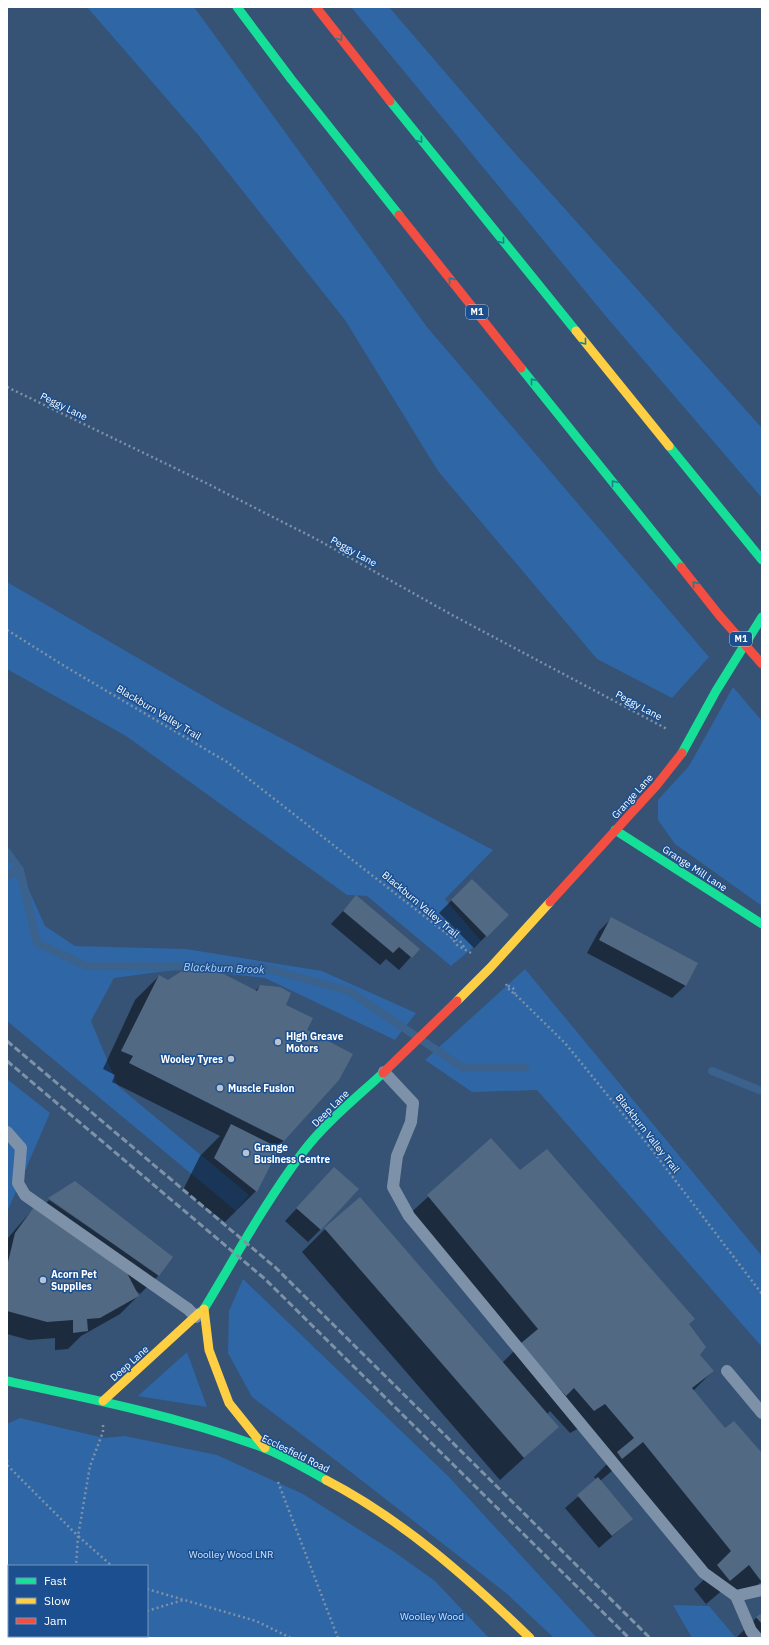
<svg xmlns="http://www.w3.org/2000/svg" width="769" height="1645" font-family="'IBM Plex Sans',sans-serif">
  <rect width="100%" height="100%" fill="#365274"/>
  <!-- green -->
  <g fill="#2f66a5" fill-rule="evenodd">
    <path d="M87,7H194L427,327L709,657L672,698L597,659L438,471L345,320L199,136Z"/>
    <path d="M351,7H389L512,150L762,428V498L609,320Z"/>
    <path d="M7,582L224,708L493,850L445,899L481,941L451,966L367,896L347,895L126,736L7,669Z"/>
    <path d="M733,687L762,721V906L675,844L658,820V800L689,766Z"/>
    <path d="M7,852L20,870L45,926L75,946L186,949L322,971L416,1013L395,1040L265,978L182,969L114,978L91,1021L118,1086L249,1195L236,1211L7,1021Z"/>
    <path d="M525,969L762,1256V1347L537,1090L472,1092L425,1060Z"/>
    <path d="M7,1079L50,1113L7,1212Z"/>
    <path d="M243,1279L449,1477L597,1638H554L506,1593L338,1462L252,1397L228,1353L229,1311Z"/>
    <path d="M187,1352L207,1407L138,1396Z"/>
    <path d="M20,1418L104,1438L125,1436L217,1455L303,1494L393,1551L435,1581L489,1638H7V1424ZM9,1566H147V1636H9Z"/>
    <path d="M673,1605L709,1606L736,1638H692Z"/>
  </g>
  <!-- shadow -->
  <g fill="#0007">
    <path d="M472,880L507,915L474,948L439,913Z"/>
    <path d="M356,897L418,949L399,970L386,959L380,965L331,924Z"/>
    <path d="M612,918L697,964L685,986L672,998L587,953L599,931Z"/>
    <path d="M159,976L168,981L255,991L260,986L284,1005L305,1031L284,1140L276,1148L256,1191L225,1222L183,1190L200,1156L220,1136L112,1082L115,1075L103,1069L135,1000Z"/>
    <path d="M491,1139L519,1171L688,1324L698,1355L713,1371L693,1391L725,1429L734,1422L762,1454V1581L737,1603L725,1588L706,1604L694,1589L709,1575L619,1465L600,1481L632,1519L599,1548L565,1508L597,1480L594,1477L610,1461L581,1427L570,1433L550,1411L547,1414L558,1427L500,1480L302,1252L325,1229L502,1363L514,1351L404,1219Z"/>
    <path d="M334,1168L321,1229L308,1242L285,1221Z"/>
    <path d="M49,1200L159,1275L140,1294L135,1290L138,1296L120,1314L81,1336L68,1349L55,1350V1338L29,1340L7,1334V1239L34,1208L38,1211Z"/>
    <path d="M762,1615V1638H736L756,1618Z"/>
  </g>
  <g fill="none" stroke-linecap="round" stroke-linejoin="round">
    <!-- stream -->
    <g stroke="#3b618d" stroke-width="8">
      <path d="M7,852L20,870"/>
      <path d="M7,876L20,870L37,943L86,966L262,967L349,991L463,1068H525"/>
      <path d="M712,1071L762,1091"/>
    </g>
  </g>
  <!-- building -->
  <g fill="#526984">
    <path d="M472,879L509,915L487,937L451,900Z"/>
    <path d="M356,895L420,949L412,958L399,947L393,953L343,911Z"/>
    <path d="M611,917L698,963L686,986L599,940Z"/>
    <path d="M185,969L222,973L257,991L260,985L280,987L291,993L286,1005L313,1018L307,1030L353,1054L339,1080L284,1141L129,1063L133,1056L121,1051L159,975L168,980Z"/>
    <path d="M231,1124L279,1148L257,1192L214,1158Z"/>
    <path d="M491,1138L520,1170L547,1149L695,1319L689,1324L706,1347L700,1355L714,1371L692,1388L725,1428L734,1421L762,1453L761,1581L749,1565L730,1581L717,1565L731,1551L643,1442L622,1459L617,1452L634,1438L605,1404L594,1411L574,1388L566,1396L520,1344L538,1329L427,1195Z"/>
    <path d="M334,1167L359,1189L321,1230L296,1208Z"/>
    <path d="M75,1181L173,1257L159,1276L48,1198Z"/>
    <path d="M360,1197L559,1427L524,1458L324,1228Z"/>
    <path d="M34,1207L127,1273L139,1296L100,1318L87,1319L88,1331L73,1333V1320L47,1322L7,1311V1266L15,1233Z"/>
    <path d="M598,1477L633,1519L612,1536L577,1495Z"/>
    <path d="M762,1613V1624L756,1617Z"/>
  </g>
  <g fill="none" stroke-linecap="round" stroke-linejoin="round">
    <!-- path -->
    <g stroke="#7d92a8" stroke-width="2.5" stroke-dasharray="2 3" stroke-linecap="butt">
      <path d="M7,387L208,484L318,540L454,616L667,729"/>
      <path d="M7,630L66,667L227,762L451,937L457,945L471,953"/>
      <path d="M451,937L460,941L464,947"/>
      <path d="M506,984L510,991L515,994L565,1043L649,1146L762,1294"/>
      <path d="M508,986L513,988L515,994"/>
      <path d="M103,1425V1432L90,1466L78,1536L112,1566"/>
      <path d="M7,1460L8,1466L78,1536L76,1566"/>
      <path d="M278,1482L338,1638"/>
      <path d="M147,1589L256,1621L291,1638"/>
      <path d="M147,1611L183,1600"/>
      <path d="M67,1638L68,1636"/>
      <path d="M86,1638L90,1636"/>
    </g>
    <!-- lane -->
    <g stroke="#7d92a8" stroke-width="12">
      <path d="M384,1072L413,1103L411,1122L397,1156L393,1187L409,1216L704,1573L736,1596L762,1590"/>
      <path d="M7,1132L21,1148L18,1183L25,1195L188,1309L196,1317"/>
      <path d="M727,1371L762,1413"/>
      <path d="M736,1596L751,1631L757,1638"/>
    </g>
    <!-- fast -->
    <g stroke="#16e098" stroke-width="9">
      <path d="M237,7L291,79L399,215"/>
      <path d="M390,101L576,331"/>
      <path d="M521,368L681,567"/>
      <path d="M669,446L762,560"/>
      <path d="M682,753L716,691L762,617"/>
      <path d="M615,830L762,924"/>
      <path d="M199,1313L204,1309C236,1256 266,1201 303,1152C325,1123 356,1098 383,1073"/>
      <path d="M7,1381C93,1399 181,1417 264,1448C285,1456 306,1469 326,1480"/>
    </g>
    <!-- slow -->
    <g stroke="#ffcf43" stroke-width="9">
      <path d="M576,331L669,446"/>
      <path d="M457,1001L490,968L550,902"/>
      <path d="M204,1309L209,1350L229,1403L265,1448"/>
      <path d="M103,1401L199,1313"/>
      <path d="M326,1480C403,1520 468,1578 530,1638"/>
    </g>
    <!-- jam -->
    <g stroke="#f24e42" stroke-width="9">
      <path d="M316,7L390,101"/>
      <path d="M399,215L521,368"/>
      <path d="M681,567L719,615L762,664"/>
      <path d="M550,902L656,786L682,753"/>
      <path d="M383,1073L457,1001"/>
    </g>
    <!-- rail -->
    <g stroke="#7e92a7" stroke-width="3" stroke-dasharray="7 3" stroke-linecap="butt">
      <path d="M7,1041L276,1268L650,1638"/>
      <path d="M7,1061L265,1279L629,1638"/>
    </g>
  </g>
  <!-- one-way arrows -->
  <defs><path id="oneway-chevron" d="M-2-3.5L2.5 0L-2 3.5" fill="none" stroke-width="1.6" stroke-linecap="round" stroke-linejoin="round"/></defs>
  <g stroke="#198292">
    <use href="#oneway-chevron" transform="translate(340 38) rotate(52)"/>
    <use href="#oneway-chevron" transform="translate(420 140) rotate(51)"/>
    <use href="#oneway-chevron" transform="translate(502 241) rotate(51)"/>
    <use href="#oneway-chevron" transform="translate(451 280) rotate(-129)"/>
    <use href="#oneway-chevron" transform="translate(584 342) rotate(51)"/>
    <use href="#oneway-chevron" transform="translate(533 381) rotate(-129)"/>
    <use href="#oneway-chevron" transform="translate(614 483) rotate(-129)"/>
    <use href="#oneway-chevron" transform="translate(695 584) rotate(-129)"/>
  </g>
  <!-- markers -->
  <g fill="#b9c2ce" stroke="#1b4f8f" stroke-width="1.5">
    <circle cx="278" cy="1042" r="4"/>
    <circle cx="231" cy="1059" r="4"/>
    <circle cx="220" cy="1088" r="4"/>
    <circle cx="246" cy="1153" r="4"/>
    <circle cx="43" cy="1280" r="4"/>
  </g>
  <g text-anchor="middle" stroke-width="3" stroke-linejoin="round" paint-order="stroke">
    <!-- shield labels -->
    <g fill="#1b4f8f" stroke="#bbcadd" stroke-width="1">
      <rect x="466" y="305" width="22" height="14" rx="3"/>
      <rect x="730" y="632" width="22" height="14" rx="3"/>
    </g>
    <g font-size="9" font-weight="bold" fill="#fff">
      <text x="477" y="315">M1</text>
      <text x="741" y="642">M1</text>
    </g>
    <!-- street labels -->
    <g font-size="10" fill="#fff" stroke="#1b4f8f">
      <text transform="translate(64 406) rotate(26)" y="4">Peggy Lane</text>
      <text transform="translate(354 551) rotate(29)" y="4">Peggy Lane</text>
      <text transform="translate(639 705) rotate(28)" y="4">Peggy Lane</text>
      <text transform="translate(159 712) rotate(31)" y="4">Blackburn Valley Trail</text>
      <text transform="translate(632 796) rotate(-48)" y="4">Grange Lane</text>
      <text transform="translate(695 868) rotate(33)" y="4">Grange Mill Lane</text>
      <text transform="translate(421 904) rotate(40)" y="4">Blackburn Valley Trail</text>
      <text transform="translate(330 1108) rotate(-45)" y="4">Deep Lane</text>
      <text transform="translate(648 1133) rotate(52)" y="4">Blackburn Valley Trail</text>
      <text transform="translate(129 1363) rotate(-42)" y="4">Deep Lane</text>
      <text transform="translate(296 1453) rotate(26)" y="4">Ecclesfield Road</text>
    </g>
    <!-- poi labels -->
    <g font-size="10" font-weight="bold" fill="#fff" stroke="#1b4f8f" text-anchor="start">
      <text x="286" y="1040">High Greave<tspan x="286" dy="12">Motors</tspan></text>
      <text x="223" y="1063" text-anchor="end">Wooley Tyres</text>
      <text x="228" y="1092">Muscle Fusion</text>
      <text x="254" y="1151">Grange<tspan x="254" dy="12">Business Centre</tspan></text>
      <text x="51" y="1278">Acorn Pet<tspan x="51" dy="12">Supplies</tspan></text>
    </g>
    <!-- park labels -->
    <g font-size="10" fill="#cfe3fa" stroke="#1b4f8f">
      <text x="231" y="1558">Woolley Wood LNR</text>
      <text x="432" y="1620">Woolley Wood</text>
    </g>
    <!-- water labels -->
    <g font-size="11" font-style="italic" fill="#b5d3f5" stroke="#1b4f8f">
      <text transform="translate(224 968) rotate(2)" y="4">Blackburn Brook</text>
    </g>
  </g>
  <!-- border -->
  <rect width="769" height="1645" fill="none" stroke="#ffffff" stroke-width="16"/>
  <!-- legend -->
  <rect x="8" y="1565" width="140" height="72" fill="#1b4f8f" stroke="#7695bc"/>
  <rect x="16" y="1578" width="20" height="6" fill="#16e098" stroke="#7695bc"/>
  <text x="44" y="1585" font-size="12" fill="#ffffff">Fast</text>
  <rect x="16" y="1598" width="20" height="6" fill="#ffcf43" stroke="#7695bc"/>
  <text x="44" y="1605" font-size="12" fill="#ffffff">Slow</text>
  <rect x="16" y="1618" width="20" height="6" fill="#f24e42" stroke="#7695bc"/>
  <text x="44" y="1625" font-size="12" fill="#ffffff">Jam</text>
</svg>
